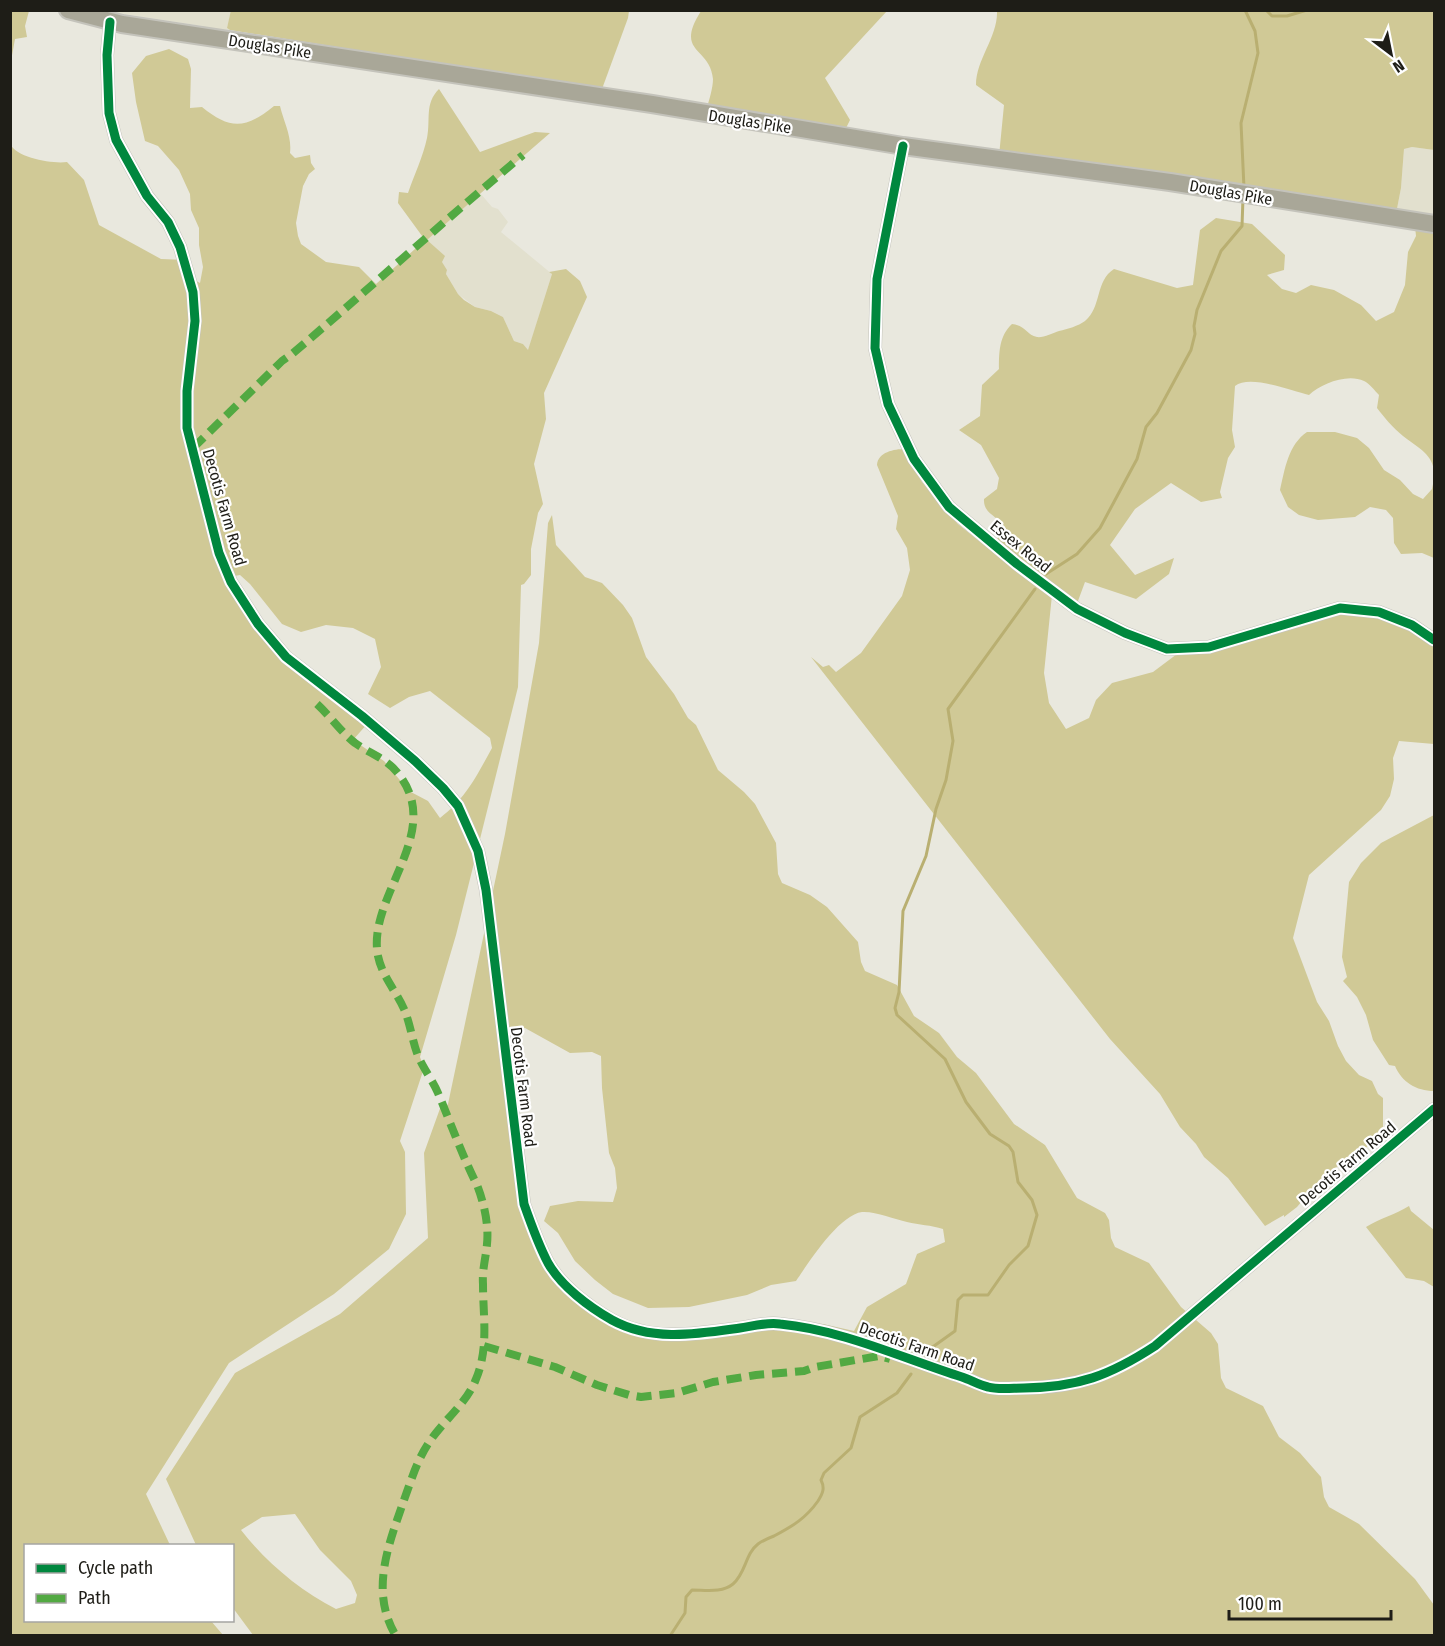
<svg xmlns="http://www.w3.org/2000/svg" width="1445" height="1646" font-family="'Fira Sans Condensed',sans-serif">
  <rect width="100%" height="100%" fill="#e9e8de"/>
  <!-- built -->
  <g fill="#e2e0ce">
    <path d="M105,11H231L227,28L230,30L205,28L203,26Z"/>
    <path d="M1412,147L1434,150V225L1395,219L1401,188L1404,149Z"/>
    <path d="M480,193L492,207L498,209L508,222L501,232L552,274L528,351L523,344L514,341L503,317L491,311L475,307L458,294L446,274L447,270L427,240Z"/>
  </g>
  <!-- forest -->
  <g fill="#d0c996" fill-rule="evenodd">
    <path d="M11,10L29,11L25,26L27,37L15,39L11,61Z"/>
    <path d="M231,10L629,11L628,18L602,89H599L230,30L227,28Z"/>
    <path d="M701,11H887L825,78L850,120L843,134L707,108C709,100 713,88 713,79C710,46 674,54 701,11Z"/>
    <path d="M997,11H1434V150L1412,147L1404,149L1401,188L1395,219L999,156L1004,105L976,85C976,59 998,37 997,11Z"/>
    <path d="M169,49L188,59L191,69L190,108L202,107C230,130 246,129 274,106H280C284,123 292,136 290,153L295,158L310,155L311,163L315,169L309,174L303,186L296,223L298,236L301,244L326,262L359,267L376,284L425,240L398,203L399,192L408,193C414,175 423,157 427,138C431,120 424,104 439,89L480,152L535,132L550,133L427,240L445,256L442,262L447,270L446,274L458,294L464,300L475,307L491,311L503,317L514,341L523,344L528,350L552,274L549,272L566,269L580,281L587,297L544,393L546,419L534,464L543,504L538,513L531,549V575L524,584L521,585L518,687L456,935L420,1057L424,1068L400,1141L405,1152L406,1214L389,1249L334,1294L229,1363L146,1494L170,1545L26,1546V1620L211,1621L223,1635H11L10,144C17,158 52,164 67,162L84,180L99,225L161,259L186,260L189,277L200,283L203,267L199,245V228L191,210L190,194L179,170L158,146L145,141L136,102L132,73L146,56ZM240,575L250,584L282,624L301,632L326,625L353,628L375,639L381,667L368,694L390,708L409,697L430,691L490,738L492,748C476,777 466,798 440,818L428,801L409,791L384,761L353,740L368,723L260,627L229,577Z"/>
    <path d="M1216,218L1252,224L1285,255L1284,270L1267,275L1282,289L1296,293L1311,285L1334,290L1361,305L1376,321L1394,312L1405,285L1408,252L1416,236L1415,226L1434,225V470C1431,452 1415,446 1403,436C1393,428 1384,417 1377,408L1379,395C1375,391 1369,383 1364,381C1347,373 1321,384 1309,395C1291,391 1250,374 1235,386L1232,430L1235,447L1228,458L1220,492L1222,498L1201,502L1171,483L1135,509L1110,545L1135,575L1174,558L1169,574L1136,599L1085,582L1075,609L1052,595L1044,673L1049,703L1066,729L1089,718L1096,700L1112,683L1153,672L1177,654L1237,643L1358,608L1414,631L1434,644V744L1399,741L1393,758L1394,779L1390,796L1381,810L1309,875L1293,938L1317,1002L1329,1021L1338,1046L1346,1061L1359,1075L1372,1081L1378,1094L1383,1098V1131L1377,1140L1323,1176L1297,1207L1284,1217V1215L1265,1226L1228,1178L1204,1157L1196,1144L1180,1127L1160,1094L1110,1039L811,657L823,667L829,665L836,672L861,653L902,596L910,570L907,548L896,529L898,516L877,465C878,452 894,449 905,449L922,482L958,524L988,548H991L1005,527C998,516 983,514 984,499L997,489L999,478L981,445L959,430L980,416L982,385L999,369C999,353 999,336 1012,324C1027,326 1026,335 1037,337C1043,338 1053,333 1059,331C1068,329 1078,326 1085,321C1102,307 1095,281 1114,269L1177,288L1193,285L1200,230Z"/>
    <path d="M1307,432H1335L1357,438L1369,448L1384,470L1400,480L1413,494L1423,499L1432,489L1434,479V558L1422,553L1401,554L1394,543L1393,518L1386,510L1370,507L1355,517L1318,520L1299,515L1288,507L1280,490C1285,469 1288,445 1307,432Z"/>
    <path d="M552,515L556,545L585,577L602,583L623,605L632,618L646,657L674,694L688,718L696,725L718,770L744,792L755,804L776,843L778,874L782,883L810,895L827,907L858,942L861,962L865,971L897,985L914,1016L939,1033L957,1057L976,1073L1014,1124L1045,1145L1077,1198L1105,1213L1109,1220L1111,1238L1115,1247L1149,1263L1181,1307L1211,1333L1218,1344L1221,1378L1226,1388L1263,1406L1279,1437L1300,1453L1321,1477L1324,1497L1329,1507L1359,1524L1415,1579L1434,1605V1635H253L233,1608L232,1546L196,1545L166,1479L235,1373L340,1314L428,1238L424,1153L442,1103L446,1107L448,1104L505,834L539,643L548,523ZM525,1028L570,1053L592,1052L601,1056L602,1088L609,1153L615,1168L617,1188L613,1202L578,1201L550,1206L544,1221L558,1233L575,1261L595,1280L613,1294L648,1308L689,1307L747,1295L771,1285L796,1281C809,1262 839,1215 862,1212C875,1211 894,1219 907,1222C919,1225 931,1225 943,1229L945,1242L917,1254L906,1284L867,1307L854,1331L823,1324L788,1322L662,1330L634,1326L599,1311L567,1288L523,1212L505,1033ZM295,1514L320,1550L351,1581L357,1595L355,1603L336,1609C299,1590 266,1562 241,1530L262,1517Z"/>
    <path d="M1434,815V1091C1416,1091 1402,1082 1395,1066L1389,1065L1373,1040L1366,1015L1357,997L1343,981L1347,977L1342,957L1349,882L1361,863L1381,843Z"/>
    <path d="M1409,1206L1411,1211L1434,1230V1287L1424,1281L1406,1278L1366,1227C1380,1218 1395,1215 1409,1206Z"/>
  </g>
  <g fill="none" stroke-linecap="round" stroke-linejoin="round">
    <!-- stream -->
    <g stroke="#b9af71" stroke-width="3">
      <path d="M1266,10L1272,16H1287L1307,10"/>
      <path d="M1244,188L1241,123L1258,53L1255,31L1245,10"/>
      <path d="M1046,574L1077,554L1100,528L1137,459L1146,427L1157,413L1191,350L1195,334L1194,326L1197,310L1221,251L1242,226L1243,198"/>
      <path d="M921,1360L927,1351L955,1331L958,1300L963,1295H988L1009,1265L1028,1246L1037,1215L1032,1200L1018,1182L1013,1152L1009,1146L990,1134L966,1102L945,1059L897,1015L895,1008L899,992L903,911L926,856L936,809L946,780L953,741L948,709L1035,589"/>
      <path d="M670,1636L685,1613L686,1597L692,1590C706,1590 722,1593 733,1584C746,1573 745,1554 758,1544C762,1541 769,1538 774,1536C793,1526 806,1518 818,1501C823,1493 825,1488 821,1480L824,1473L851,1448L860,1417L897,1393L911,1374"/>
    </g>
    <defs>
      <g id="minor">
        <path d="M110,22L107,55L109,113L116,140L147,196L168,222L180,247L193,292L195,321L187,391V428L219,553L231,582L258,624L286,657L362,716L415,761L443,788L458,806L478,851L486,890L524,1204C531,1224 538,1244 548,1263C561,1286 589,1307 612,1320C652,1342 697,1334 740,1328C753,1326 767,1322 780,1324C843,1330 902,1358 962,1377C971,1380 979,1385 988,1387C998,1390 1013,1388 1024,1388C1078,1387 1109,1376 1155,1346L1434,1109"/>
        <path d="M903,146L877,279L875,348L888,404L914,459L949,507L1017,564L1077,609L1125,633L1167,649L1209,647L1340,608L1379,612L1412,625L1434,640"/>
      </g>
      <path id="primary" d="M68,10L122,24L652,104L903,146L1170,182L1434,224"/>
    </defs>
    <!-- minor casing -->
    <use href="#minor" stroke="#c4c3bb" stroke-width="14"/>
    <!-- primary casing -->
    <use href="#primary" stroke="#c4c3bb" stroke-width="20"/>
    <!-- minor -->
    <use href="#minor" stroke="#a8a69a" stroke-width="10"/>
    <!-- primary -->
    <use href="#primary" stroke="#a9a798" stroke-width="16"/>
    <!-- quiet -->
    <g stroke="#52a942" stroke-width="8" stroke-dasharray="15 8" stroke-linecap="butt">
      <path d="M193,448L282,361L292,354C370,288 445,220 523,155"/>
      <path d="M317,704C330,716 341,732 355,743C369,753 385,758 396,771C448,831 366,895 378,956C382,976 396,991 404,1009C410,1023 412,1039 417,1053C422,1067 432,1079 438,1093C451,1124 462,1155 477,1185C484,1203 489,1225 487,1244C486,1257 482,1270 483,1284C483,1317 489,1348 476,1379C467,1403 444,1420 430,1441C417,1460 412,1478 404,1500C389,1544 369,1591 396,1636"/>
      <path d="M484,1346L555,1367L597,1385L629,1395L641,1397L677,1393L713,1382L756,1375L804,1371L815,1367L879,1356L890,1359"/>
    </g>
    <defs>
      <g id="cycleway">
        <path d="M110,22L107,55L109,113L116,140L147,196L168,222L180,247L193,292L195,321L187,391V428L219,553L231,582L258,624L286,657L362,716L415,761L443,788L458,806L478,851L486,890L524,1204C531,1224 538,1244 548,1263C561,1286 589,1307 612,1320C652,1342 697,1334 740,1328C753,1326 767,1322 780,1324C843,1330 902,1358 962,1377C971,1380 979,1385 988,1387C998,1390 1013,1388 1024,1388C1078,1387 1109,1376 1155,1346L1434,1109"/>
        <path d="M903,146L877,279L875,348L888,404L914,459L949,507L1017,564L1077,609L1125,633L1167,649L1209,647L1340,608L1379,612L1412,625L1434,640"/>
      </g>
    </defs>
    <!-- cycleway casing -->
    <use href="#cycleway" stroke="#fff" stroke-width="13"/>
    <!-- cycleway -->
    <use href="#cycleway" stroke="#00873e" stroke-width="9"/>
  </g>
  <g text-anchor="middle" stroke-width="4.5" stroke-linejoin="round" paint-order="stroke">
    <!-- street labels -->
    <g font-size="16" fill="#1e1d17" stroke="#fff">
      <text transform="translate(270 46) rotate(9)" y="6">Douglas Pike</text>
      <text transform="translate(750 121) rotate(9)" y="6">Douglas Pike</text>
      <text transform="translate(1231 192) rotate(10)" y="6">Douglas Pike</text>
      <text transform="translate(225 507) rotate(74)" y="6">Decotis Farm Road</text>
      <text transform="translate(1021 546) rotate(39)" y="6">Essex Road</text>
      <text transform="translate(524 1087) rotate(83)" y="6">Decotis Farm Road</text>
      <text transform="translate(1347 1163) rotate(-40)" y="6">Decotis Farm Road</text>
      <text transform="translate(917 1346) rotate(19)" y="6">Decotis Farm Road</text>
    </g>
  </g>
  <!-- border -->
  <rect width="1445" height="1646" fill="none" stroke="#1e1d17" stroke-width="24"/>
  <!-- legend -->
  <rect x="24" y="1544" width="210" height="78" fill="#ffffff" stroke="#a5a5a2" stroke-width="1.5"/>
  <rect x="36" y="1564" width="30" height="9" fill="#00873e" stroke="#a5a5a2" stroke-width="1.5"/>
  <text x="78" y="1574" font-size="18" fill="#1e1d17">Cycle path</text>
  <rect x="36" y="1594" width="30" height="9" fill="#52a942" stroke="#a5a5a2" stroke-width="1.5"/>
  <text x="78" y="1604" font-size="18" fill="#1e1d17">Path</text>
  <!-- north arrow -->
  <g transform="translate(1391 54) rotate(148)" stroke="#ffffff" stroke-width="4.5" paint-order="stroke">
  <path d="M0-4.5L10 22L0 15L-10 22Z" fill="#1e1d17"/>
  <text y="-9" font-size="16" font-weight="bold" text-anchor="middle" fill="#1e1d17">N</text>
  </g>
  <!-- scale -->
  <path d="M1229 1610v9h162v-9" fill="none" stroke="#1e1d17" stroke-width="3"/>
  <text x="1238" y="1610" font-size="18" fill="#1e1d17" stroke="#ffffff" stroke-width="4.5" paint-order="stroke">100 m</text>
</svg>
